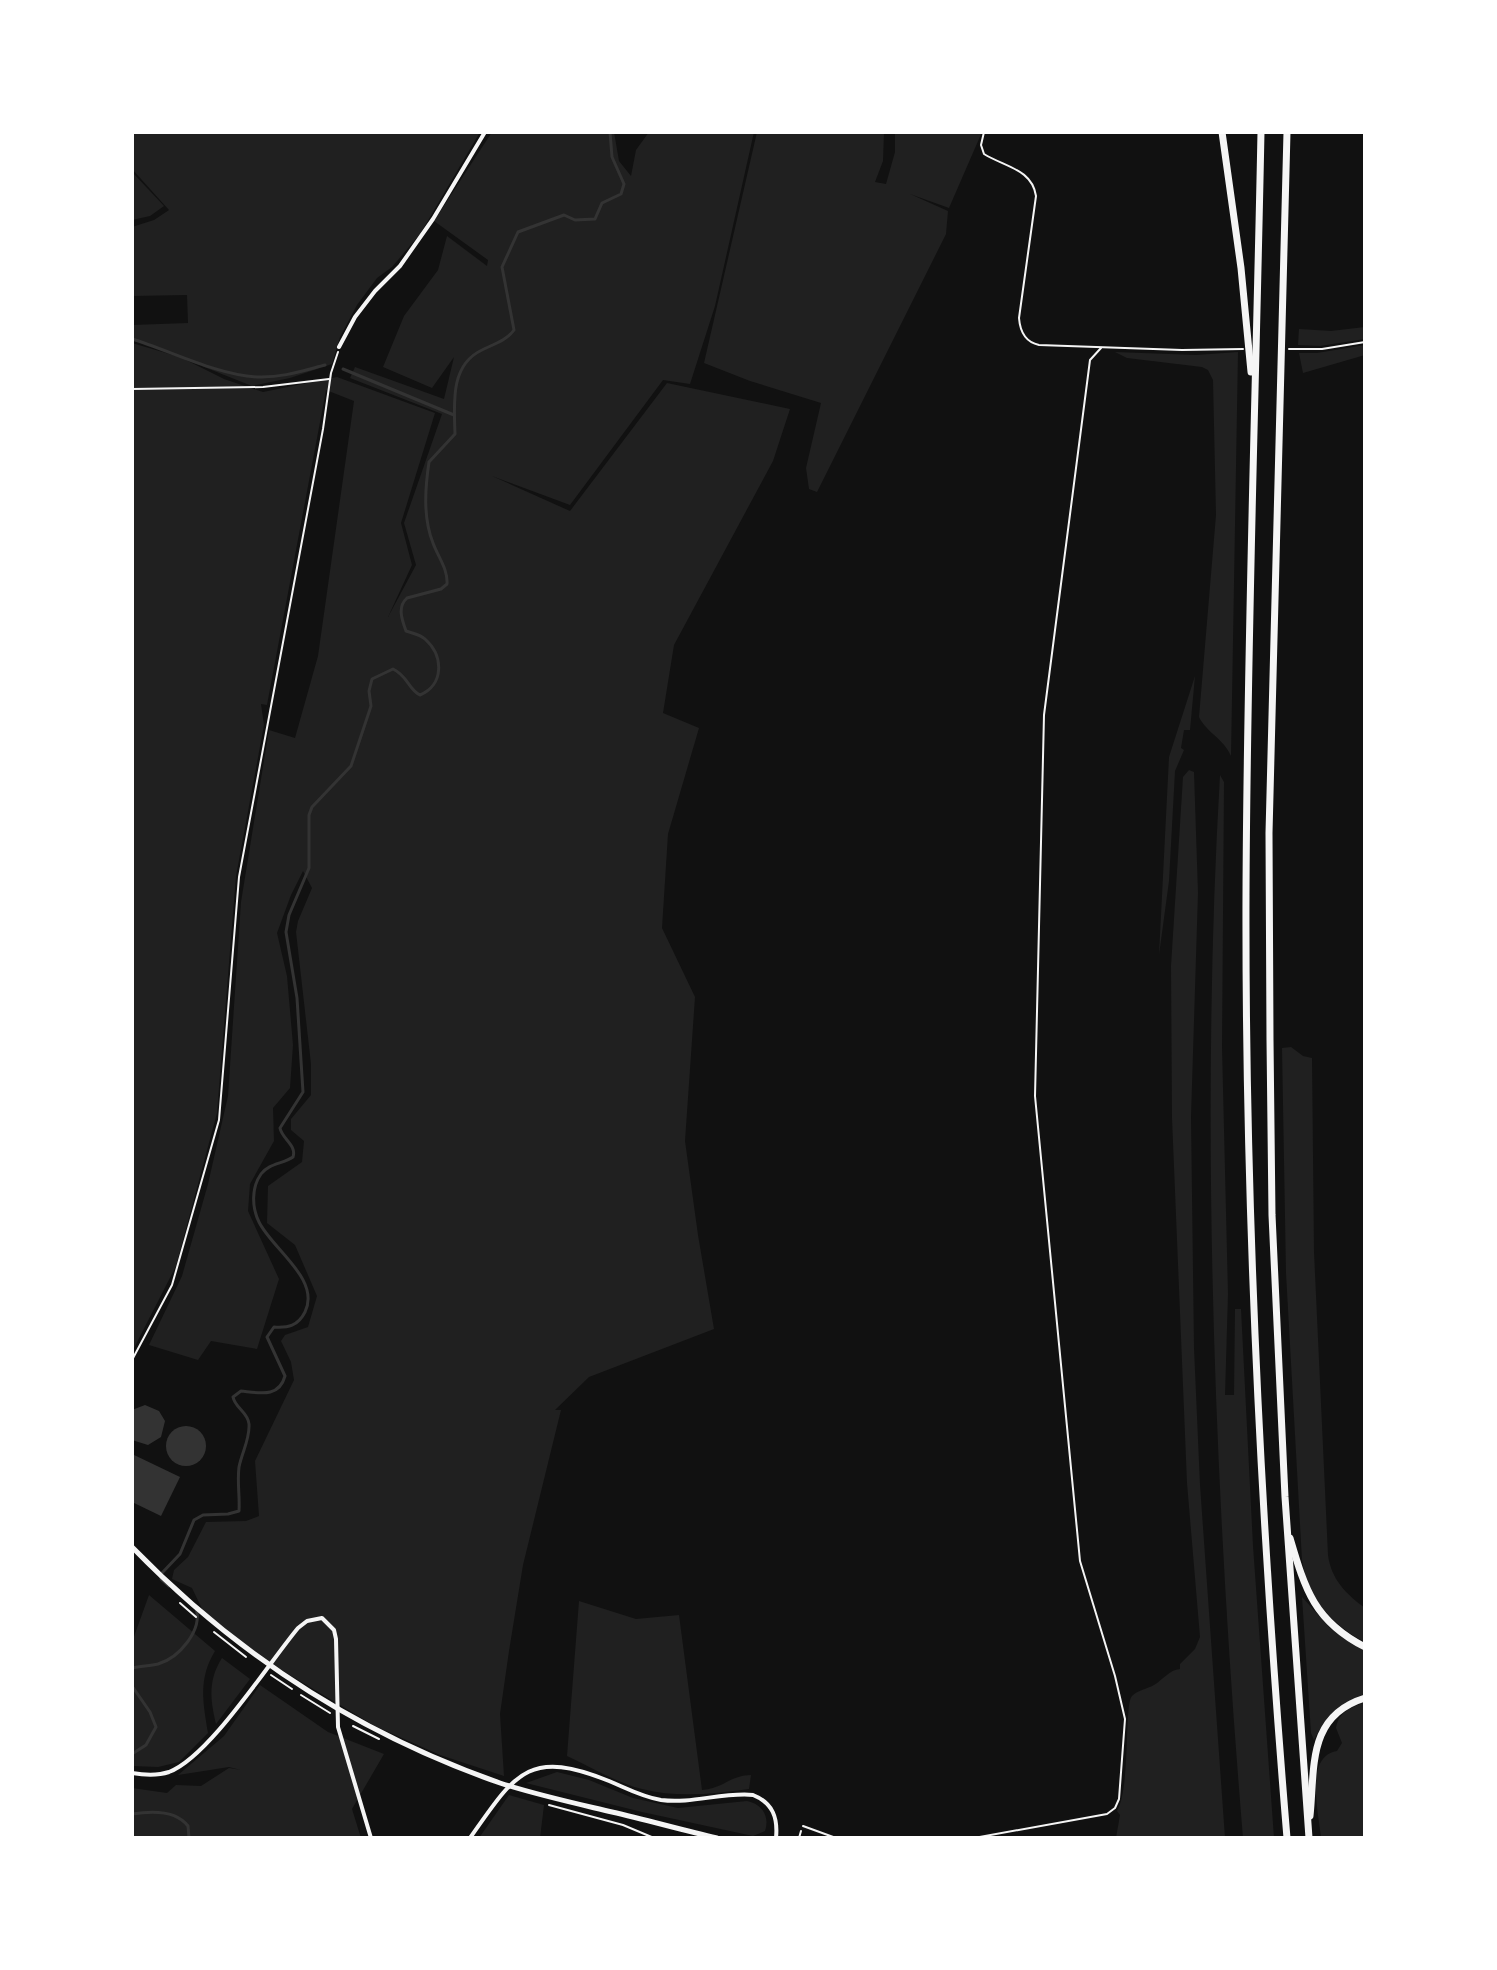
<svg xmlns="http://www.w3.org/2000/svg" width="1497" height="1970" font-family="Manrope,sans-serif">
  <rect width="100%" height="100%" fill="#111"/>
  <!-- green -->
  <g fill="#202020">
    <path d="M132,132H480L420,234L392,267L377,278L357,305L340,337L332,364L290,378L252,386L184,359L224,379L263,392L337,377L435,413L401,523L412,565L388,617L416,565L404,523L442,414L350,378L355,367L444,399L454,357L432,388L383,367L404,316L438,270L447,236L487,266L488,260L434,221L492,132H614L619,161L631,176L636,150L649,132H754L715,306L690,384L663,380L570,505L492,476L570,511L667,383L790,409L773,461L674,645L663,713L699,728L668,834L662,928L695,997L685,1141L698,1235L714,1329L589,1377L555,1410H561L523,1565L509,1651L500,1714L504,1776L440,1755L375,1726L250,1651L206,1617L192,1588L172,1579L174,1570L188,1557L206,1522L246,1521L259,1516L255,1461L294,1380L291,1362L281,1341L285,1335L308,1327L317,1296L295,1245L267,1223L268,1186L302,1162L304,1141L291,1130V1119L311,1095V1064L296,932L298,921L312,888L303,871L291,895L277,933L287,976L293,1045L290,1088L273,1108L274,1141L250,1184L248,1211L279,1279L257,1349L211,1341L198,1360L149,1345L182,1276L208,1184L228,1096L241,902L269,730L295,738L318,656L354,401L326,390L267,705L261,704L264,725L236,876L217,1113L176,1266L132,1352V343L183,358L132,338V325L188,323L187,295L132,296V227L154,220L169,210L132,169Z"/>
    <path d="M757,132H884L883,161L875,182L886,184L895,152V132H982L949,208L910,194L948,211L946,234L817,492L809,489L806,468L821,403L750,381L704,363Z"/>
    <path d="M132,172L164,206L150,216L132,220Z"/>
    <path d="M1365,327V339L1320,346L1298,345L1299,329L1331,331Z"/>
    <path d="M1365,345V355L1303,373L1299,353H1317Z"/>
    <path d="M1115,352L1196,355L1238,352L1231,756C1223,738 1207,733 1199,717L1216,515L1213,380L1208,370L1202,367L1127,358Z"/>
    <path d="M1195,676L1190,730H1184L1181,748L1184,750L1175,771L1169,881L1159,955L1169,757Z"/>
    <path d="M1189,770L1194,772L1198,893L1191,1117L1194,1348L1200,1485L1225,1838H1116L1120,1815L1117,1811C1131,1787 1124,1703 1132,1696C1138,1690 1147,1689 1154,1685C1164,1679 1169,1670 1180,1669V1664L1195,1649L1200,1637L1187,1483L1172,1118L1171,966L1183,777Z"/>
    <path d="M1220,775L1224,782L1222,1047L1228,1294L1225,1395H1234L1235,1309H1241L1253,1546L1274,1838H1243C1214,1488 1200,1116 1220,775Z"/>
    <path d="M1291,1047L1303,1056L1312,1058L1314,1252L1328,1555C1331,1579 1346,1594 1365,1608V1642C1332,1625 1308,1598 1302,1560L1286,1273L1282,1048Z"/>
    <path d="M149,1595L215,1651C198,1679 203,1702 208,1733L179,1762L158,1767L132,1766V1642Z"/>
    <path d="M1302,1597L1331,1629L1365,1650V1694C1340,1703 1326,1717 1314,1740L1311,1733Z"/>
    <path d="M579,1601L636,1619L679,1615L702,1790C725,1788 728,1776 751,1775L749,1789C713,1794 678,1798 642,1789C617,1783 591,1767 567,1756Z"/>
    <path d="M222,1658L250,1679L216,1724C210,1699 208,1680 222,1658Z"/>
    <path d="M260,1685L328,1732L384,1754L352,1809L361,1838H132V1788L167,1793L176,1785L201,1786L229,1768L241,1770L229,1767L178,1775L224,1736Z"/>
    <path d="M1365,1702V1838H1321C1319,1814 1304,1756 1337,1751L1342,1743L1336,1728C1339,1711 1351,1708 1365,1702Z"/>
    <path d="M557,1772L589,1780L633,1798L678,1808L747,1801C762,1804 770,1816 765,1831L753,1836L642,1812L526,1783Z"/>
    <path d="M509,1795L544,1805L540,1838H479Z"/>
  </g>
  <!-- water -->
  <g fill="#333">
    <path d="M145,1405L159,1411L165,1421L161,1437L148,1445L132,1440V1410Z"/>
    <circle cx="186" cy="1446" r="20"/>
    <path d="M132,1454L180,1477L161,1516L132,1502Z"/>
  </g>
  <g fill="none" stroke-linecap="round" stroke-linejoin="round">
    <!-- stream -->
    <g stroke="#333" stroke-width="3">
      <path d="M132,339C171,351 217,375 257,377C281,378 302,371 325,365"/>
      <path d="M343,369L454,415"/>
      <path d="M169,1586L161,1579V1574L180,1554L194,1520L203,1515L228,1514L239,1511C240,1496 237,1482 239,1467C242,1452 250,1439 249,1424C248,1412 235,1408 233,1397L241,1391C260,1393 279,1398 285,1376L267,1337L274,1327C288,1328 298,1326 305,1312C321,1279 272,1249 259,1222C252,1208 251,1188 261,1174C269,1163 283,1164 293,1157C297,1145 282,1139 280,1128L303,1092L297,998L286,932L289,915L309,868V815L312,807L351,766L371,706L369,691L372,679L393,669C408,676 408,689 420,695C444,685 444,656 425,639C421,635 412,633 406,631C402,620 397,607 407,598L441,589L447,584C448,569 438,557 433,543C423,518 425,489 429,462L455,434C454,403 450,365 482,350C494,344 507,340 514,330L502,267L518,232L564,215L575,220L595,219L602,203L621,194L624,184L612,157L610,132"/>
      <path d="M132,1668C141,1666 150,1666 158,1664C179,1658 203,1630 196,1608"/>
      <path d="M132,1686L150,1712L156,1727L146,1745L132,1754"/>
      <path d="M132,1814C150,1811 176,1810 188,1826L189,1838"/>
    </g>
    <!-- path -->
    <g stroke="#f5f5f5" stroke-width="2">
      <path d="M984,132L981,145L984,154C1005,167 1032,169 1036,196L1019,318C1020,331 1025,342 1039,345L1182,350L1243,349"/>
      <path d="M1289,349H1322L1365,342"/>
      <path d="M132,389L263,387L329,379"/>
      <path d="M132,1360L172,1285L219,1120L239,877L323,429L331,373L338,352"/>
      <path d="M180,1603L196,1617"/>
      <path d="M214,1632L246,1657"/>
      <path d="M271,1675L292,1689"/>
      <path d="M301,1695L330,1713"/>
      <path d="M353,1726L379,1739"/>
      <path d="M549,1805L623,1825L654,1838"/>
      <path d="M799,1838L801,1831"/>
      <path d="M974,1838L1107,1814L1115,1808L1119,1799L1125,1719L1115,1676L1080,1561L1035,1096L1044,715L1090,360L1101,348"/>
    </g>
    <!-- service -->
    <path stroke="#f5f5f5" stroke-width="2" d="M803,1826L836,1838"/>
    <!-- minor -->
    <g stroke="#f5f5f5" stroke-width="4">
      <path d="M339,347L355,317L375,291L400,266L433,219L485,132"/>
      <path d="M132,1773C144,1775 157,1776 169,1772C209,1757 268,1664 298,1628L307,1621L322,1618L334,1630L336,1639L338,1727L371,1838"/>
      <path d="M470,1838C515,1774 528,1748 609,1781C626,1788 642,1797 661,1800C692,1804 723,1792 753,1795C773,1803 778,1818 776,1838"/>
    </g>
    <!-- secondary -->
    <path stroke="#f5f5f5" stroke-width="5" d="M132,1547C236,1654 359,1734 500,1783C537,1795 574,1803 612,1812C647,1820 682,1830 717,1838"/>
    <!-- motorway -->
    <g stroke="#f5f5f5" stroke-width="7">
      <path d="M1222,132L1241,268L1251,372"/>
      <path d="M1261,132C1256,386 1247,641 1246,895C1245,1210 1261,1525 1287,1838"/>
      <path d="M1287,132L1269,833L1270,1040L1272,1215L1285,1497L1309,1838"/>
      <path d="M1290,1538C1305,1589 1314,1621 1365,1647"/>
      <path d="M1310,1816C1315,1767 1307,1716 1365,1698"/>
    </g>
  </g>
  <!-- border -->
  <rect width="1497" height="1970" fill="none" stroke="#ffffff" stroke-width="268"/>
</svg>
